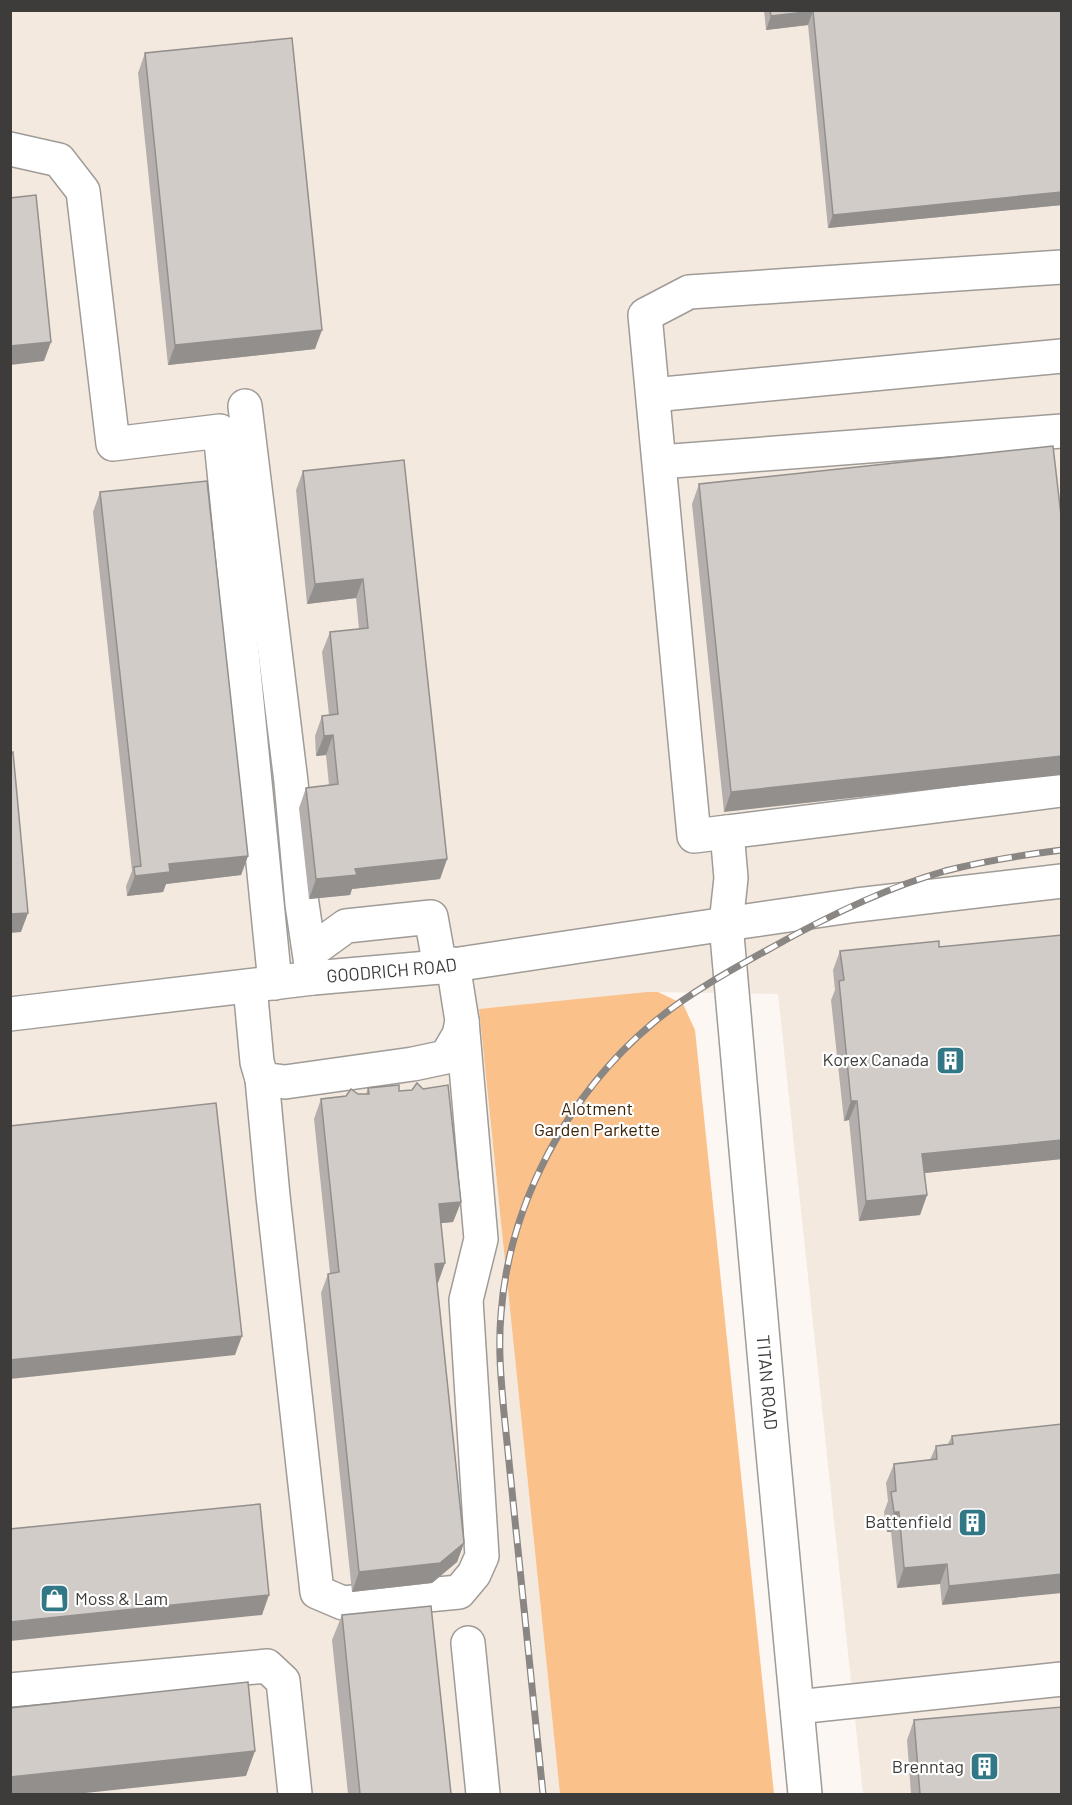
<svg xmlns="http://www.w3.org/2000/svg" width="1072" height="1805" font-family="Barlow,sans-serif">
  <rect width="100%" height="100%" fill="#fcf7f3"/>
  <!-- built -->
  <path fill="#f4e9df" d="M11,11H1061V1794H863L778,994L658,992L479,1009L560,1794H11Z"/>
  <!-- green -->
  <path fill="#fac18b" d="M647,992H658L683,1004L695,1030L774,1794H560L479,1009Z"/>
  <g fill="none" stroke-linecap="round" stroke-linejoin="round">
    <defs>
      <g id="minor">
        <path d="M10,149L59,160L83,191L113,444L220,431L275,983"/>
        <path d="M653,395L1062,356"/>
        <path d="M245,406L291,782L302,904L313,978"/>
        <path d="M660,462L1062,431"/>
        <path d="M1062,790L727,832L731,878L726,924L857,905L1062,881"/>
        <path d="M727,832L694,836L645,315L689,292L1062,267"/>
        <path d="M310,952L346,926L431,917L440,967"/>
        <path d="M250,986L257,1062L262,1079L285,1082L413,1064L446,1057L459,1035L462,1021L453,964"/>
        <path id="s1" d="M10,1014L313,978L440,967L726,924L771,1431L805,1794"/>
        <path d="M262,1079L273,1196L317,1592L343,1603L459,1592L474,1574L482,1556L466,1300L481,1239L462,1021"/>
        <path d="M468,1643L483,1794"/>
        <path d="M10,1690L267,1666L283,1681L295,1794"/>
        <path d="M797,1707L1062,1679"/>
      </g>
    </defs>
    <!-- minor casing -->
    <use href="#minor" stroke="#9f9b97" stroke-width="36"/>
    <!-- minor -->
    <use href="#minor" stroke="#fff" stroke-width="33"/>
    <defs>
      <path id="rail" d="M543,1794L504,1413C501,1380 498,1347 501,1314C509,1203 568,1094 653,1023C689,993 731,970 771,948C826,917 885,888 945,871C984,861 1022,855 1062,850"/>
    </defs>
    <!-- rail casing -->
    <use href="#rail" stroke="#8a8684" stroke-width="7"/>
    <!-- rail -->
    <use href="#rail" stroke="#fff" stroke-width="4.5" stroke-dasharray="14" stroke-linecap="butt"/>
  </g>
  <!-- wall -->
  <g fill="#b4afac">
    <path d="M764,10H1062V205L828,228L808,25L766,30Z"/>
    <path d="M145,53L315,349L168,365L138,73Z"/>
    <path d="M1053,446L724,812L692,504L699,484Z"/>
    <path d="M404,460L447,859L440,879L352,889L350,895L309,899L299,808L306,788L329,785L326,755L316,756L315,736L322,716L329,715L322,652L330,632L359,629L356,598L307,604L296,490L303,471Z"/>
    <path d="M100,492L248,856L241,875L166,884L163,892L127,896L126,886L132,871L93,512Z"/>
    <path d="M1062,935V1159L924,1173L927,1195L920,1215L859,1221L849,1120L844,1121L831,1000L835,990L833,970L840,951L939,947Z"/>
    <path d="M368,1088L399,1091L461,1202L453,1222L441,1223L438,1283H437L464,1543L457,1562L432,1583L352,1592L321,1293L328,1274L330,1273L314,1119L321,1099L366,1094Z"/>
    <path d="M1062,1424L942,1605L940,1584L897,1588L891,1532H887L884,1512L888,1501L886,1483L894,1464L930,1460L936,1446L948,1444L952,1436Z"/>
    <path d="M342,1615L451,1794H348L332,1640Z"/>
    <path d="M914,1720L1062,1794H911L907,1740Z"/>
  </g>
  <!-- shaded-wall -->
  <g fill="#928f8c">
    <path d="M813,11L808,25L766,30L771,16Z"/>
    <path d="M1062,192V205L828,228L833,215Z"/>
    <path d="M322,330L315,349L168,365L175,345Z"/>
    <path d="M51,342L44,361L10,365V346Z"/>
    <path d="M363,579L356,598L307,604L315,584Z"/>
    <path d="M333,735L326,755L316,756L324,736Z"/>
    <path d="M1062,756V775L724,812L731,792Z"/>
    <path d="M248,856L241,875L166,884L163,892L127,896L135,876L169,864Z"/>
    <path d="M447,859L440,879L352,889L350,895L309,899L316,879L355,869Z"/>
    <path d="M28,913L21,932L10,933V914Z"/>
    <path d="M851,1101H857L849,1120L844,1121Z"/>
    <path d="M1062,1140V1159L915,1174L922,1154Z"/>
    <path d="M927,1195L920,1215L859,1221L866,1201Z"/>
    <path d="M461,1202L453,1222L432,1224L439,1204Z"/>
    <path d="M445,1263L438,1283L428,1284L435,1264Z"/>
    <path d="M242,1336L235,1355L10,1379V1360Z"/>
    <path d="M894,1512H899L891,1532H887Z"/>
    <path d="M464,1543L457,1562L432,1583L352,1592L359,1572Z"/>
    <path d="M947,1564L940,1584L897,1588L904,1568Z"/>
    <path d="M1062,1574V1593L942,1605L949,1586Z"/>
    <path d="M269,1595L262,1615L10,1641V1622Z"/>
    <path d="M255,1751L246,1776L76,1794H10V1777Z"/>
  </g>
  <!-- building -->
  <g fill="#d1ccc8" stroke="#928f8c" stroke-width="1.5">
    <path d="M770,10H1062V192L833,215L813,11L771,16Z"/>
    <path d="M292,38L322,330L175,345L145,53Z"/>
    <path d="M36,195L51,342L10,346V198Z"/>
    <path d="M1053,446L1062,524V756L731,792L699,484Z"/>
    <path d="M404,460L447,859L355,869L357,875L316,879L306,788L338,784L333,735L324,736L322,716L338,714L330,632L368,628L363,579L315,584L303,471Z"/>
    <path d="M207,481L248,856L169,864L170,872L135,876L134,867L141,866L100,492Z"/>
    <path d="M13,752L28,913L10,914V753Z"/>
    <path d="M1062,935V1140L922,1154L927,1195L866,1201L857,1101H851L839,981L844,980L840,951L939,941V947Z"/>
    <path d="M417,1083L423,1089L448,1085L461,1202L439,1204L445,1263L435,1264L464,1543L440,1563L359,1572L328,1274L339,1272L321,1099L346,1096L351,1089L358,1094H369L368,1088L399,1085V1091L412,1090Z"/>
    <path d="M216,1103L242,1336L10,1360V1126Z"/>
    <path d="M1062,1424V1574L949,1586L947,1564L904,1568L899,1512H894L891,1492L896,1491L894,1464L937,1459L936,1446L953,1444L952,1436Z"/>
    <path d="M260,1504L269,1595L10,1622V1529Z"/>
    <path d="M431,1606L451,1794H360L342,1615Z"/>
    <path d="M248,1682L255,1751L10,1777V1708Z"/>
    <path d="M1062,1707V1794H920L914,1720Z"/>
  </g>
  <!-- icons -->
  <defs>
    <symbol id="building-square" viewBox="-11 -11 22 22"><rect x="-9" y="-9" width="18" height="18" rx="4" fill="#327785" stroke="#fff"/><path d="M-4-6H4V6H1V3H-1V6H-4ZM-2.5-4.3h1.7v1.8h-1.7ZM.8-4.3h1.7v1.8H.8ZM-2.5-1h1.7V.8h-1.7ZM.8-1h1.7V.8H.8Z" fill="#fff"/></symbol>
    <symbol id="shop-square" viewBox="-11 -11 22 22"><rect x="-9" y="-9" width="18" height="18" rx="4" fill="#327785" stroke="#fff"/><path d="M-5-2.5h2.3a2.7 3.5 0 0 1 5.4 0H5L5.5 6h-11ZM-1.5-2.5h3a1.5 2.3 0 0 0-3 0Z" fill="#fff"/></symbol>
  </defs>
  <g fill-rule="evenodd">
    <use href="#building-square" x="934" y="1044" width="33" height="33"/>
    <use href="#building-square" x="956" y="1506" width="33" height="33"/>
    <use href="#shop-square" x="38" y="1582" width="33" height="33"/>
    <use href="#building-square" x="968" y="1750" width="33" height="33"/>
  </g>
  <g text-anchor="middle" stroke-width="4.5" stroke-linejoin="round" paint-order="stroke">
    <!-- street labels -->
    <g font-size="18" fill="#3e3c3a" stroke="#fff">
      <text dy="6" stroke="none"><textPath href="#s1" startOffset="384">GOODRICH ROAD</textPath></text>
      <text dy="6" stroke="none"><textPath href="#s1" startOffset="1182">TITAN ROAD</textPath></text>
    </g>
    <!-- poi labels -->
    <g font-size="18" fill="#3e3c3a" stroke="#fff" text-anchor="end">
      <text x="929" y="1066">Korex Canada</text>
      <text x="952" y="1528">Battenfield</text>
      <text x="75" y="1605" text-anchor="start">Moss &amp; Lam</text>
      <text x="964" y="1773">Brenntag</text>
    </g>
    <!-- park labels -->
    <g font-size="18" fill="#3d2204" stroke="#fff">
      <text x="597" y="1115">Alotment<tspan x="597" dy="21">Garden Parkette</tspan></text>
    </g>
  </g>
  <!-- border -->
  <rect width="1072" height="1805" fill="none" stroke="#3e3c3a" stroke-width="24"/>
</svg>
